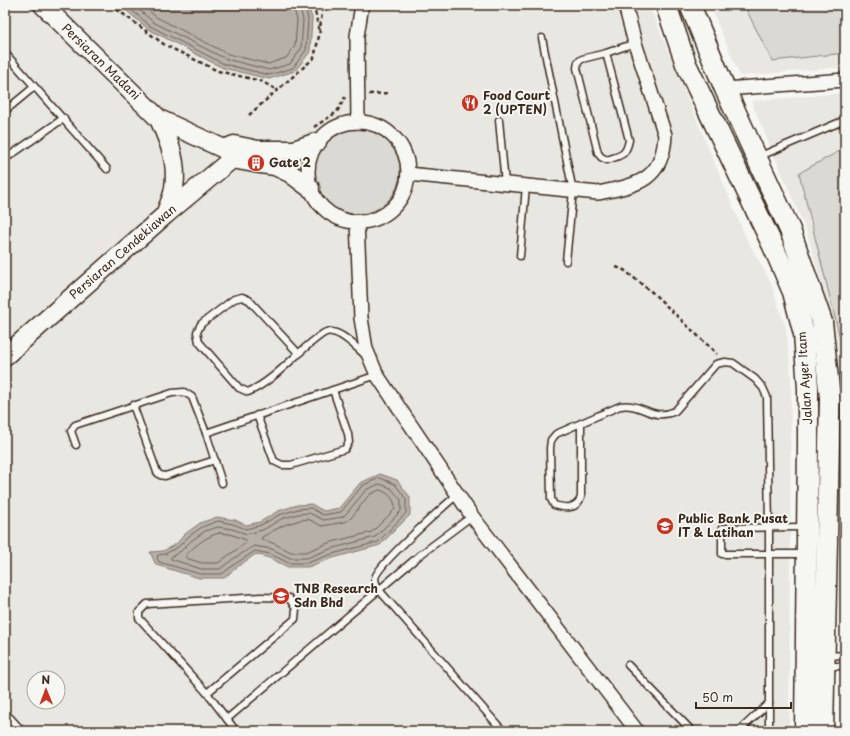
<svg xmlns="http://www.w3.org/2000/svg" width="850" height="736" font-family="'Playpen Sans',sans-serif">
  <rect width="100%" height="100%" fill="#f6f6f2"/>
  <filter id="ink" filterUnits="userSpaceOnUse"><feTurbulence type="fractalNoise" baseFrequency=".025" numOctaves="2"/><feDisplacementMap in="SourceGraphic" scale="8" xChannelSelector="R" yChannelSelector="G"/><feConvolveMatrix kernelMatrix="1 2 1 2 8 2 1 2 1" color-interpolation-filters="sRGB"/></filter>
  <g filter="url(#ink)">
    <!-- built -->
    <g fill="#e8e7e2" fill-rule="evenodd">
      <path d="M5,5H649L746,238L770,281L786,328L791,375L789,731H5ZM34,678H58V702H34Z"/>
      <path d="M710,5H845V67L740,76Z"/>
      <path d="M845,93V386L830,313L806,230L751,101Z"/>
    </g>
    <!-- green -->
    <g fill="#dad9d3" stroke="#8a8278">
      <path d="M744,5H845V53L772,61Z"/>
      <circle cx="357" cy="171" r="43"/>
      <path d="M845,148V358L799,173Z"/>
    </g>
    <!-- water -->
    <g fill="#b6b0a9" stroke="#857a71">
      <path d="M120,5H308L312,18L310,52L295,71L269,79L223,68L148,29Z"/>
      <path d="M380,474L397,480L410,497V515L380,545L333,558L308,567H288L269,558L256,554L237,567L224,578H199L156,565L150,552L163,551L176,544L185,534L200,523L217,517L235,520L246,525L260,522L278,511L297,505L311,504L324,511L339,508L360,483Z"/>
    </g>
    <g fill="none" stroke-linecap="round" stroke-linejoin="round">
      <!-- shore -->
      <g stroke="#6c6056" stroke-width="1">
        <path d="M126,5L150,26L224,64L269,75L293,68L306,50L308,19L305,5"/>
        <path d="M134,5L153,22L226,59L269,70L290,64L301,49L303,20L299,5"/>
        <path d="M143,5L156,17L228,54L268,64L286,58L295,46L297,20L293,5"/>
        <path d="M380,478L395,484L406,499V513L378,542L332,554L307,563H289L270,554L255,551L235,564L222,574H200L159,562L157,558L158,555L165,554L178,547L188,537L202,527L218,521L233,524L246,529L261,525L279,515L298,509L311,508L323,515L341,512L362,486Z"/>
        <path d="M380,484L391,488L401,500V511L375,537L330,549L307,558H290L272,549L254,546L233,559L220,569H201L171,559V557L181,551L191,541L205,531L218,527L232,529L247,534L263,530L281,519L298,514L309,513L324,520L342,517L346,514L366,490Z"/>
        <path d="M380,490C389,493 395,499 395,509L372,532L328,543L306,552H291L275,544L261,539L262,537L284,525L300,520L308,519L322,526L345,522L351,518L369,495Z"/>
        <path d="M219,533L230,534L246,540L247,542L218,563H202L186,558V555C196,545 205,537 219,533Z"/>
      </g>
      <defs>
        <g id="lane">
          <path d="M542,38L573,191L566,261"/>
          <path d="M5,53L107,169"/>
          <path d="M606,53L629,140C626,156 621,155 607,160L601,157L598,153L577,68L578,62L582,59L606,53L635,43"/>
          <path d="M5,111L34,87"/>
          <path d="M499,120L505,184"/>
          <path d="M758,157L845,120"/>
          <path d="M5,159L64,118"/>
          <path d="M520,256L526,186"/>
          <path d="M299,354L249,300L242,297L234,299L201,324L197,332L199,342L239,388L248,392C275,381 299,349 324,333C326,332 330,331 332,332C343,333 357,348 365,355"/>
          <path d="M133,405L157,472L160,475L165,476L215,460"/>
          <path d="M257,415L274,461L282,465H291L345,449L349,442L348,434L333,390"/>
          <path d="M581,423V497C577,510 565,508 554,505L551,499L550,448L551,440L556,434L620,406C642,402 652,422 675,411L716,364L725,362L733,363L755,379L763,388L767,397L769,528V731"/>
          <path d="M206,433L222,483"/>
          <path d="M76,445L71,431L75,425L172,393L184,392L192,397L206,433L377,375"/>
          <path d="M457,495C443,507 378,564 375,578C375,583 377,586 379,590L503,731"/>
          <path d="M803,554H722V528L804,527"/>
          <path d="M261,597L289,598L296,609L295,619L207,693L139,618V612L147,604Z"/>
          <path d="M827,656L845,655"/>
          <path d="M628,665L692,731"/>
          <path d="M827,666H845"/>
          <path d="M207,693L236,731"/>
          <path d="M227,719L420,555L472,516"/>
          <path d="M739,731L769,703"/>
        </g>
        <g id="street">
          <path d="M725,89L845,80"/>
          <path d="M358,122L357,36L362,5"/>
          <circle cx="358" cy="172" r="50"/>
          <path d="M408,174L598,193C637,185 663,181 665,135L635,43L625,5"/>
          <path d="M357,221L361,318L366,349L377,375L472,516L637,731"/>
        </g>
        <g id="secondary">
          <path d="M43,5L159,119L224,149L232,159L254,163L275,166L290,173L310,188"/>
          <path d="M159,119C169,142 178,161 174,188C173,197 168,206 165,215"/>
          <path d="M224,149L234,145L258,150H294L317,142"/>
          <path d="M5,356L165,215L232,159L234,148"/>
          <path d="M5,721L14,731"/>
        </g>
        <g id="primary">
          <path d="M666,5L686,64L773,246L793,292L804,334L808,388V444L805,731"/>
          <path d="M690,5L725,89L790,230L822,322L830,398L823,731"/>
        </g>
      </defs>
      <!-- lane casing -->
      <use href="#lane" stroke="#3b2a1e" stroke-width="9"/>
      <!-- street casing -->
      <use href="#street" stroke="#3b2a1e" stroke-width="16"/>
      <!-- secondary casing -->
      <use href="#secondary" stroke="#3b2a1e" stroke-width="21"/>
      <!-- primary casing -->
      <use href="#primary" stroke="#3b2a1e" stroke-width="23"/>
      <!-- path -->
      <g stroke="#3b2a1e" stroke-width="2.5" stroke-dasharray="4 3" stroke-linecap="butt">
        <path d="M111,5L165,45L218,71L261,81L277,90"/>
        <path d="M314,5L319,32"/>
        <path d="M369,94L390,93"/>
        <path d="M249,115L314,58L319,36L323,5"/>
        <path d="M314,127L337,112L345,97"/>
        <path d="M616,267L624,270L653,293L717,354"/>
      </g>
      <!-- lane -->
      <use href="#lane" stroke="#f6f6f2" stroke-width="6"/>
      <!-- street -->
      <use href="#street" stroke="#f6f6f2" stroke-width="13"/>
      <!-- secondary -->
      <use href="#secondary" stroke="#f6f6f2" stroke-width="18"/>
      <!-- primary -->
      <use href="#primary" stroke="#f6f6f2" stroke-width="20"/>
    </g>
  </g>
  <!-- icons -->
  <defs>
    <symbol id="restaurant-disc" viewBox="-11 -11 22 22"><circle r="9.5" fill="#c8321e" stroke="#f6f6f2"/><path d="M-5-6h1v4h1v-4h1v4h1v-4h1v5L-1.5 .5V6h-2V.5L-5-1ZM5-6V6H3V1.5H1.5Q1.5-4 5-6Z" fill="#fff"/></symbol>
    <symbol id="building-disc" viewBox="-11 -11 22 22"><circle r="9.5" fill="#c8321e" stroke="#f6f6f2"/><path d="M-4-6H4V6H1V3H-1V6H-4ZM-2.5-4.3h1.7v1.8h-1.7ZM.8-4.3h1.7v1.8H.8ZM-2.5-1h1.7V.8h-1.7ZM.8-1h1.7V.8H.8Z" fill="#fff"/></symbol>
    <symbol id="university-disc" viewBox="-11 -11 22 22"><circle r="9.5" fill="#c8321e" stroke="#f6f6f2"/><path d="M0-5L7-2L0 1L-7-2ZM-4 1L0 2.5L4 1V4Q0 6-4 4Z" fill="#fff"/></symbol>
  </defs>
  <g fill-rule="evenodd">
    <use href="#restaurant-disc" x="460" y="93" width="20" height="20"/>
    <use href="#building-disc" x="246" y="153" width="20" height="20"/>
    <use href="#university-disc" x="655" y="516" width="20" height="20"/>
    <use href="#university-disc" x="271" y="586" width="20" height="20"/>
  </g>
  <g text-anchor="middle" stroke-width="4" stroke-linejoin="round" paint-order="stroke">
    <!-- street labels -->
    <g font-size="12" fill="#3b2a1e" stroke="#f6f6f2">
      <text transform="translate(101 62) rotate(44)" y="4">Persiaran Madani</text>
      <text transform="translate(123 252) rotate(-41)" y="4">Persiaran Cendekiawan</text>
      <text transform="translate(805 378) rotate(-94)" y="4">Jalan Ayer Itam</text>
    </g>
    <!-- poi labels -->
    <g font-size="12" font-weight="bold" fill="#3b2a1e" stroke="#f6f6f2" text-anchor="start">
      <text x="483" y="100">Food Court<tspan x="483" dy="14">2 (UPTEN)</tspan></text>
      <text x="269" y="167">Gate 2</text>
      <text x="678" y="523">Public Bank Pusat<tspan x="678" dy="14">IT &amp; Latihan</tspan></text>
      <text x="294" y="593">TNB Research<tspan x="294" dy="14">Sdn Bhd</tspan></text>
    </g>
  </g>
  <!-- margin -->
  <rect width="850" height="736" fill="none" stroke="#f6f6f2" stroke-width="20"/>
  <rect x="10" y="10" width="830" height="716" fill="none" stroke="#3b2a1e" stroke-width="1.5" filter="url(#ink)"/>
  <!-- north arrow -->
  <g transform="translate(46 690) rotate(359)"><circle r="19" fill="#f6f6f2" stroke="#aba49d"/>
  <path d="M0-3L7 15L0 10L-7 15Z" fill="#c8321e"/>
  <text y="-6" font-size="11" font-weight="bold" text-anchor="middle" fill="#3b2a1e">N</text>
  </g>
  <!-- scale -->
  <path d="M696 702v6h95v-6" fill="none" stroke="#3b2a1e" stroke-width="2"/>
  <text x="702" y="702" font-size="12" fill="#3b2a1e" stroke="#f6f6f2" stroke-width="3" paint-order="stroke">50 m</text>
</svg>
